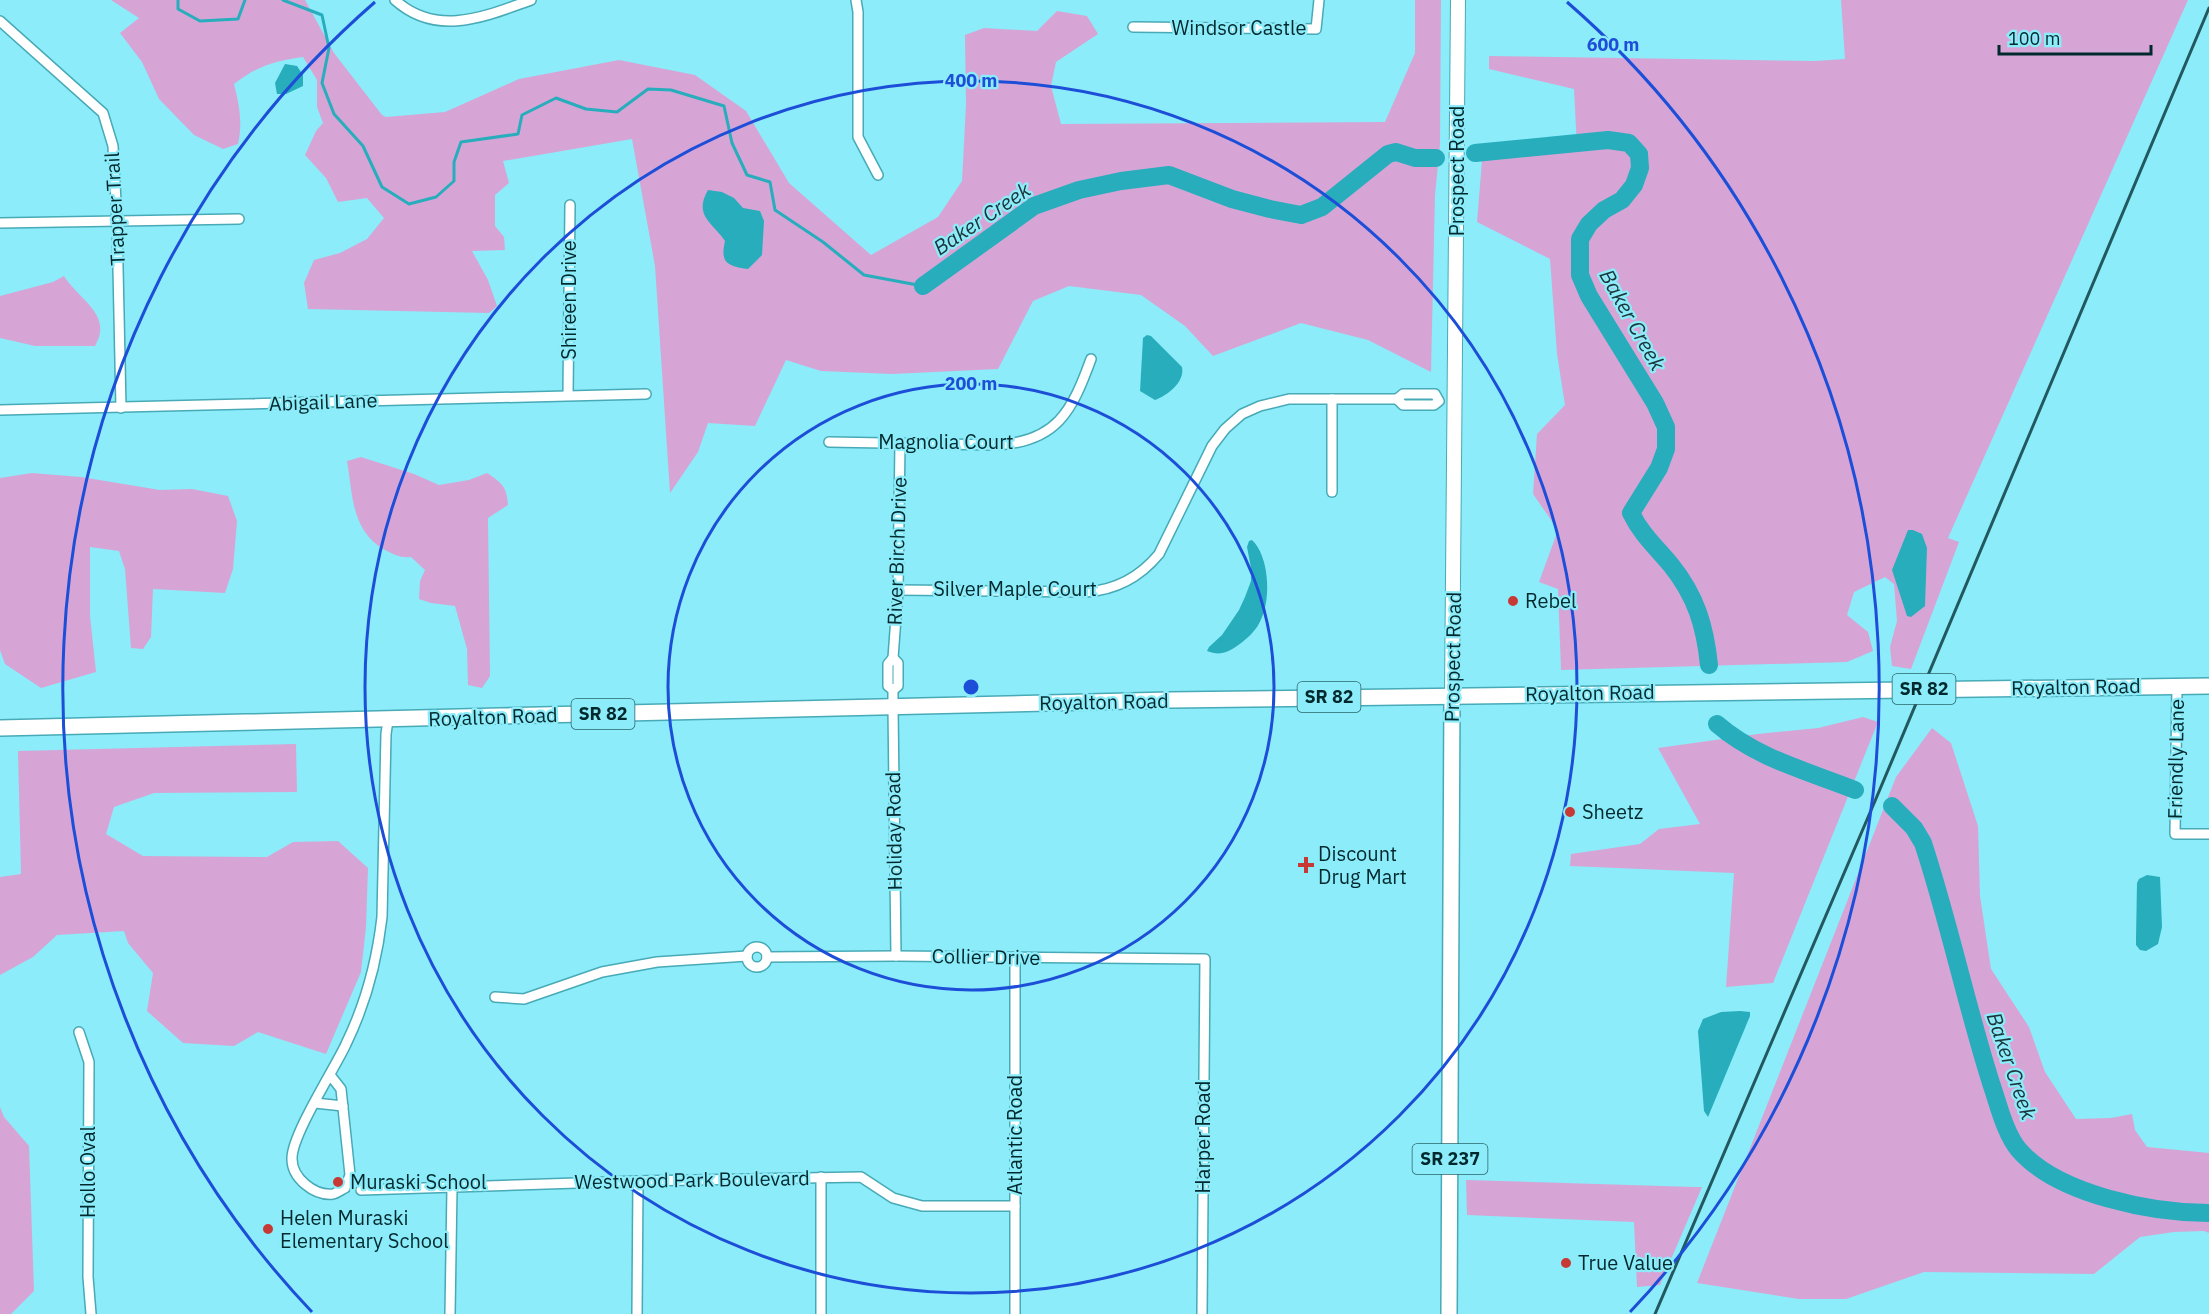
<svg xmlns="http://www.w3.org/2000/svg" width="2209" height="1314" font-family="'IBM Plex Sans',sans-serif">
  <rect width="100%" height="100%" fill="#8cecf9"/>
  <!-- green -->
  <g fill="#d6a5d6">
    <path d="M111,0H305L334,53L382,115L386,117L445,112L519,79L619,60L695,75L746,111L789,183L871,255L938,217L962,181L966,105L965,35L984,28L1037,31L1057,11L1087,16L1098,34L1056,62L1051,86L1061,124L1385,122L1415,53V0H1441L1440,144L1435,195L1431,372L1368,340L1301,323L1213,356L1185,326L1141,295L1069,286L1033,301L998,369L892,374L821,371L786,360L755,426L708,423L698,452L670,493L655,266L632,139L503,161L509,183L495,195V226L504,237L505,250L472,251L488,280L497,306L489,313L308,309L304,283L314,260L340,253L367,239L384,218L367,198L338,202L326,178L305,155L316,131L323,123L317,107V80L303,57C275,61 257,66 234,84C239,104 243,123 238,144L223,149L194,135L159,99L142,62L120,33L139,18Z"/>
    <path d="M1841,0H2188L1948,538L1959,542L1911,669L1892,666L1890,647L1897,621L1894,584L1885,577L1854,592L1847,615L1868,632L1873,651L1847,662L1561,670L1558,589L1539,582L1558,530L1533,494L1537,434L1565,405L1557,354L1550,259L1477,222L1482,161L1577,148L1574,89L1489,69V56L1815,61L1845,59Z"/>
    <path d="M64,276C78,299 114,315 95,346H35L0,338V296L53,282Z"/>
    <path d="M361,457L414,474L439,485L469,480L487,473C502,483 507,487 508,505L488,518L490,676L482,688L468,685L467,649L455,606L431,603L419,599L420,581L425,570L411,557C400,558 395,555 385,550C351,531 353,495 347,461Z"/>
    <path d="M32,473L81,477L160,490L192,489L228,496L237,521L233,569L225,593L153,589L151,637L143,649L131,648L125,569L119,551L90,547V616L96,672L41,688L5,664L0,650V478Z"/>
    <path d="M1863,717L1878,722L1773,983L1726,987L1734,873L1570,866L1571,854L1640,844L1659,829L1700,824L1658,748L1758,734L1818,728Z"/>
    <path d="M1932,728L1951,743L1978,826L1980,896L1991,969L2029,1027L2045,1072L2076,1119L2111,1118L2132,1114L2135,1130L2147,1147L2209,1153V1233L2204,1231L2174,1232L2140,1237L2094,1274L1924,1272L1846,1299H1799L1697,1283L1896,777Z"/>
    <path d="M296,744L297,792L154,793L114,807L106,834L143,856L267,857L293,842L338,841L368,868L366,927L361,972L326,1054L258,1032L234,1046L183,1043L147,1011L153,973L128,943L124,931L57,935L33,957L0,975V877L21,874L18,751Z"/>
    <path d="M0,1107L4,1117L29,1146L34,1291L11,1314H0Z"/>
    <path d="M1466,1180L1695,1187H1702L1660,1285L1637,1287L1634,1222L1467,1215Z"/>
  </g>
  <!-- water -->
  <g fill="#27adbc">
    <path d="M285,64L297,66L303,75V86L286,94H277L275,83Z"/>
    <path d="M708,190L722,192L734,198L743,208L760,211L764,221L762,255L748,269C727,266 720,263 725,241C713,223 693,216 708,190Z"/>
    <path d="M1147,335L1151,336L1182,367C1185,382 1168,395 1155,400L1140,391L1143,338Z"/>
    <path d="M1908,530H1913L1922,534L1927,548L1925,606L1911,617L1907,616L1892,570Z"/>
    <path d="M1252,540C1269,556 1271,597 1262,617C1257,631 1246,640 1234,648C1225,654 1217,655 1207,651L1209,647L1222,635L1239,610L1245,597L1251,581V568L1247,547L1249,541Z"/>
    <path d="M2147,875L2160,877L2162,927L2158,944L2146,951L2140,950L2136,945V939L2137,883L2139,879Z"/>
    <path d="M1740,1011L1750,1012V1016L1708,1117L1704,1111L1698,1031L1703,1019L1721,1012Z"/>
  </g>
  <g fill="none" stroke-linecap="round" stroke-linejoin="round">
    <!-- stream -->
    <g stroke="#27adbc" stroke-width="3">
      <path d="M178,0V9L200,21L238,19L245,0"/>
      <path d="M283,0L322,15L329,48L322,83L334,114L363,146L382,187L409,204L436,197L454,181V162L461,142L518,134L522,115L556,98L586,109L617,112L648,89L671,90L724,106L732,143L747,175L770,182L775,210L823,242L864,275L923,286"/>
    </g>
    <!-- river -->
    <g stroke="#27adbc" stroke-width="18">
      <path d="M1475,153L1608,140L1629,143L1639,154L1640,168L1634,185L1622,200L1604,210L1589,224L1580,239V275L1589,296L1655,403L1666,427V449L1659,468L1631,513C1641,534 1657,548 1671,565C1696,596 1705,626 1709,665"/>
      <path d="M923,286L1034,206L1079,190L1121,181L1169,175L1232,199L1270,209L1301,215L1322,207L1388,154L1396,152L1415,158H1436"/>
      <path d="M1717,724C1756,758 1807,771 1855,790"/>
      <path d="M1892,806L1914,828L1923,843C1949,922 1966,1004 1991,1083C1998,1103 2005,1134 2019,1150C2058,1195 2153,1213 2209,1213"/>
    </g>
    <defs>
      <g id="street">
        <path d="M395,0C437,38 486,16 531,0"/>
        <path d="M856,0L858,12V137L878,175"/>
        <path d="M0,21L103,113L113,146L117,221L121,408"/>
        <path d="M1133,27L1316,29L1319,0"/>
        <path d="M0,223L239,219"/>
        <path d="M1403,394H1435L1439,401L1434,405H1403L1397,399Z"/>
        <path d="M568,395L570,205"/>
        <path d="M0,410L646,394"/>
        <path d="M829,442L996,445C1057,442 1072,411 1091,359"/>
        <path d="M1332,492V399"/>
        <path d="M898,590L1086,592C1117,590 1140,577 1159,554L1212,446L1225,429L1242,414L1260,406L1289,399H1397"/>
        <path d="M893,658L898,590L900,443"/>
        <path d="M2177,686L2175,834H2209"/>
        <path d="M893,690L888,686V664L893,658L898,663V686L893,690V706L896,956"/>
        <circle cx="757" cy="957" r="10"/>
        <path d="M767,957L896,956L1205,959L1202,1314"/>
        <path d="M1015,957V1314"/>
        <path d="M495,997L524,999L602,972L657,962L747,956"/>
        <path d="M79,1032L89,1062L88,1277L91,1314"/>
        <path d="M330,1075L341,1089L350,1175L345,1188C341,1190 337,1193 333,1194C314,1196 292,1178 292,1159C291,1136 335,1068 346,1044C366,1003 377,961 382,917L386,734L388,720"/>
        <path d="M315,1103L343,1106"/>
        <path d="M821,1177V1314"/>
        <path d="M361,1190L638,1181L861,1177L893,1198L922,1206H1015"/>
        <path d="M450,1314L452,1188"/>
        <path d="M637,1314L638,1181"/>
      </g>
      <path id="secondary" d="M1452,695L1458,0"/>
      <g id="primary">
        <path d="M0,728L1170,700L2209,686"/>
        <path d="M1449,1314L1452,695"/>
      </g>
    </defs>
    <!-- street casing -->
    <use href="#street" stroke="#47aab6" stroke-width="12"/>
    <!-- secondary casing -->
    <use href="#secondary" stroke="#47aab6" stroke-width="16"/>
    <!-- primary casing -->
    <use href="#primary" stroke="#47aab6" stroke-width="18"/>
    <!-- street -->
    <use href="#street" stroke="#fff" stroke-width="9"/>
    <!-- secondary -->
    <use href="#secondary" stroke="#fff" stroke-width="14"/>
    <!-- primary -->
    <use href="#primary" stroke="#fff" stroke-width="15"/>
    <!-- rail -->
    <path stroke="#22585f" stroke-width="3" d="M1655,1314L1875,801L2209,8"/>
  </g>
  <!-- distance rings -->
  <g fill="none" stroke="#1d4ed8" stroke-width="3">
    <circle cx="971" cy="687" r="303"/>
    <circle cx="971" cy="687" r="606"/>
    <path d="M312 1312A908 908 0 0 1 375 2M1567 2A908 908 0 0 1 1630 1312"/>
  </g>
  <!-- markers -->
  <g fill="#c73935" stroke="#8cecf9" stroke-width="2">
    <circle cx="1513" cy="601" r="6"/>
    <circle cx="1570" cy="812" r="6"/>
    <path d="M1303 856h6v6h6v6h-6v6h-6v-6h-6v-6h6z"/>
    <circle cx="338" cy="1182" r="6"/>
    <circle cx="268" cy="1229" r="6"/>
    <circle cx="1566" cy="1263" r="6"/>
  </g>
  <g text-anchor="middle" stroke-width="4.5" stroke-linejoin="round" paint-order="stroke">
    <!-- shield labels -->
    <g fill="#8cecf9" stroke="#2a646b" stroke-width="1.5">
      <rect x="1892.5" y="674" width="63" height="30" rx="4.5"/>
      <rect x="1297.5" y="682" width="63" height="30" rx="4.5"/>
      <rect x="571.5" y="699" width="63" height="30" rx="4.5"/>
      <rect x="1412.5" y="1144" width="75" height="30" rx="4.5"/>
    </g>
    <g font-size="18" font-weight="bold" fill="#00292e">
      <text x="1924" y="695">SR 82</text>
      <text x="1329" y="703">SR 82</text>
      <text x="603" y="720">SR 82</text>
      <text x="1450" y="1165">SR 237</text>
    </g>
    <!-- street labels -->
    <g font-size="20" fill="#00292e" stroke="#8cecf9">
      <text x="1239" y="35">Windsor Castle</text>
      <text transform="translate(1457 171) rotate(-90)" y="7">Prospect Road</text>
      <text transform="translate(115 209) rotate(-93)" y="7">Trapper Trail</text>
      <text transform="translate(569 300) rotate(-90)" y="7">Shireen Drive</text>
      <text transform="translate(323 402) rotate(-2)" y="7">Abigail Lane</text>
      <text x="946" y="449">Magnolia Court</text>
      <text transform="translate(897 551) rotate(-88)" y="7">River Birch Drive</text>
      <text x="1015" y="596">Silver Maple Court</text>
      <text transform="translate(1453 657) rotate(-89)" y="7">Prospect Road</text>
      <text transform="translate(2076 687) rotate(-1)" y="7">Royalton Road</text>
      <text transform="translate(1590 693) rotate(-1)" y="7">Royalton Road</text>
      <text transform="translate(1104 702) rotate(-1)" y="7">Royalton Road</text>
      <text transform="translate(493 717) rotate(-2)" y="7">Royalton Road</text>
      <text transform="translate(2176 759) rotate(-89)" y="7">Friendly Lane</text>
      <text transform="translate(894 831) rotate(-91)" y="7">Holiday Road</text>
      <text transform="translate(986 957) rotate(1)" y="7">Collier Drive</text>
      <text transform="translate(1015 1135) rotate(-90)" y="7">Atlantic Road</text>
      <text transform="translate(1203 1137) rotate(-90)" y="7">Harper Road</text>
      <text transform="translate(88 1172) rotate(-90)" y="7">Hollo Oval</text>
      <text transform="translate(692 1180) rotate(-1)" y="7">Westwood Park Boulevard</text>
    </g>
    <!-- poi labels -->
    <g font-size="20" fill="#00292e" stroke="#8cecf9" text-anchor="start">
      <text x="1525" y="608">Rebel</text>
      <text x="1582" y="819">Sheetz</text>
      <text x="1318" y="861">Discount<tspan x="1318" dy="23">Drug Mart</tspan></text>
      <text x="350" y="1189">Muraski School</text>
      <text x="280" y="1225">Helen Muraski<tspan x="280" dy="23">Elementary School</tspan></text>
      <text x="1578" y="1270">True Value</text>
    </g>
    <!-- water labels -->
    <g font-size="21" font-style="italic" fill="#1b363a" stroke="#8cecf9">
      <text transform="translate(982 219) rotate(-34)" y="7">Baker Creek</text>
      <text transform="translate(1632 320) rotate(61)" y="7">Baker Creek</text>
      <text transform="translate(2011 1066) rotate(71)" y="7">Baker Creek</text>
    </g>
  </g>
  <circle cx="971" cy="687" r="9" fill="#1d4ed8" stroke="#8cecf9" stroke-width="3"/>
  <g font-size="18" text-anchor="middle" font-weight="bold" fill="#1d4ed8" stroke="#8cecf9" stroke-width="4.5" stroke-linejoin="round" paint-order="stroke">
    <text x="1613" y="51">600 m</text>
    <text x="971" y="87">400 m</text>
    <text x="971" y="390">200 m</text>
  </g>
  <!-- scale -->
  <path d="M1999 45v9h152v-9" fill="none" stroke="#00292e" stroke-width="3"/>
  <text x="2008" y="45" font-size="18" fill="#00292e" stroke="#8cecf9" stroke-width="4.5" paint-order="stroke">100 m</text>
</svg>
